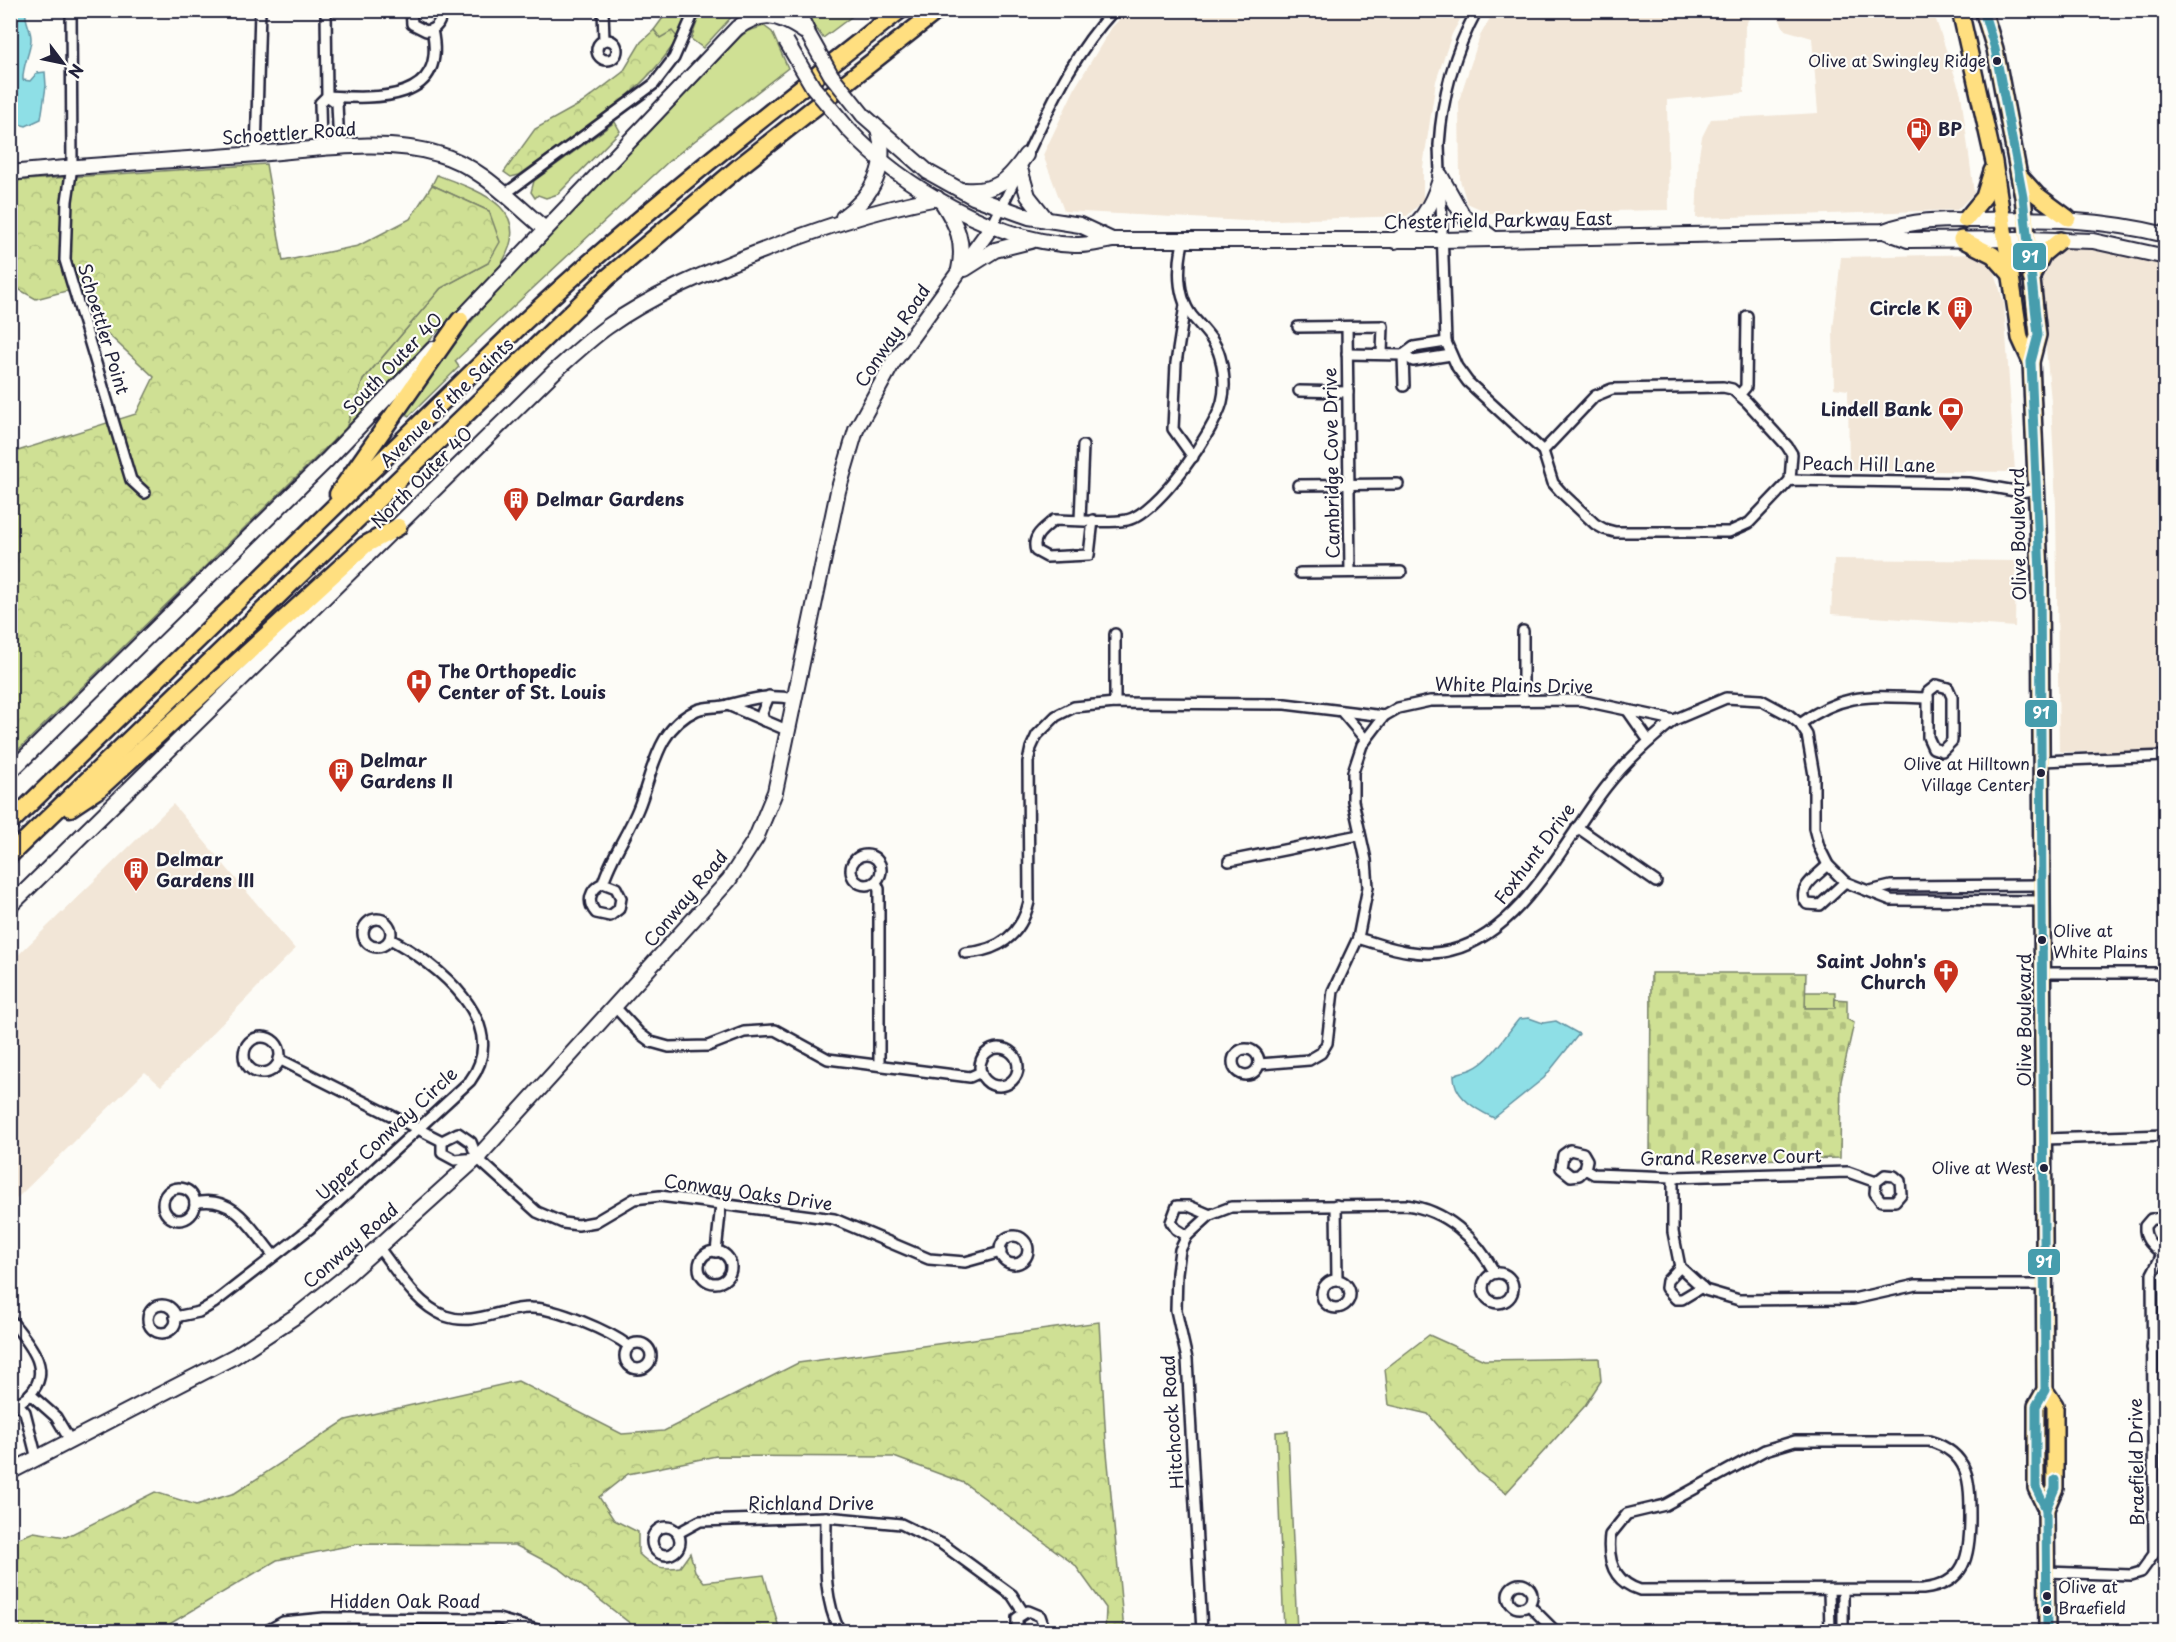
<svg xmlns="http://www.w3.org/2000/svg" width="2176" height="1642" font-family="'Playpen Sans',sans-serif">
  <defs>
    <pattern id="forest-crowns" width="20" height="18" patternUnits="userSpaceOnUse" patternTransform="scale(1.5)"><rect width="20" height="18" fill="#cfe094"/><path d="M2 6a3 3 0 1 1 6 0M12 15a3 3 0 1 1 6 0" fill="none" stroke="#b1c080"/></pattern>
    <pattern id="cemetery-stones" width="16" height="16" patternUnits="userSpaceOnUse" patternTransform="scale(1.5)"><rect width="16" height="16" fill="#cfe094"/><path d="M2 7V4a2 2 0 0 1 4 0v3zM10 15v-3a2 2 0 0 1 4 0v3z" fill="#b1c080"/></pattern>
  </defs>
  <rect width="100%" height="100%" fill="#fdfcf7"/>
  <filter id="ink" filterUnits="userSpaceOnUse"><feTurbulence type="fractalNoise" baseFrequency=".0167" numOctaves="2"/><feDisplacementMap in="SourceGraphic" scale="12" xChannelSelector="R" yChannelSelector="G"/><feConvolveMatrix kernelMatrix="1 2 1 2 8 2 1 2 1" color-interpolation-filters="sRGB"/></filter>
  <g filter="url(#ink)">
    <!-- built -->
    <g fill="#f2e6d7">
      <path d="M1128,11H1465L1452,34L1436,81L1423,167V201L1407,216L1245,221L1064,211L1043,155L1076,86L1112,27Z"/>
      <path d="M1494,11H1753L1745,26L1744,93L1667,100L1669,210L1489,213L1467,203L1460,180L1459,100L1480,36Z"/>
      <path d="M1775,11H1933L1961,94L1974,193L1957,210L1696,218L1699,155L1702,137L1711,119L1818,113L1812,38L1785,30Z"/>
      <path d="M2066,247L2112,252L2165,266V751L2062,752L2059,750L2056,506L2051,401L2039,276L2044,262L2058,248Z"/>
      <path d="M1980,254L1994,269L2004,304L2015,472L1849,470L1848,390L1834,388L1833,329L1841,257Z"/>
      <path d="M1834,559L2016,561L2015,627L1831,614Z"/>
      <path d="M173,804L295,949L161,1086L145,1072L11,1204V962Z"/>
    </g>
    <!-- green -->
    <g fill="#cfe094" stroke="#788168" stroke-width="1.5">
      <path d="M668,11H689L678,38H660L654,30Z"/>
      <path d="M701,11H737L703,48L691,39Z"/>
      <path d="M805,11H859L823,38L816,28L811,29Z"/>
      <path d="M764,26L772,32L788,68L669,161L455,361L459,367L409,416L402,412L455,341L486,304L740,37L748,31Z"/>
      <path d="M615,122L620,131L558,194L546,198L538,195L535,198L531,192L534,181Z"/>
      <path d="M437,175C483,192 536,210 500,266L346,428L363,380L441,288L488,263L489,211L432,185Z"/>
      <rect x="1805" y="992" width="30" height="16"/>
      <path d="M1288,1431L1297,1631V1632L1284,1631L1276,1432Z"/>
    </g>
    <!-- forest -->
    <g fill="url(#forest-crowns)" stroke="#788168" stroke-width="1.5">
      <path d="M654,30L660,38L672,31L678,38C639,99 577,134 519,175L511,177L504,172L535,129L582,103L623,72L641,42Z"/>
      <path d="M266,164L283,261L358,246L410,219L432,185L489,211L500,242L488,263L441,288L363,380L346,428L11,757V453L136,414L154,377L96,323L89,300L66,291L36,299L11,285V181Z"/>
      <path d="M1099,1322L1106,1442L1124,1631H1105L1106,1608L1075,1565L964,1483L894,1457L716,1456L628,1474L599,1497L614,1520L638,1532V1553C652,1567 661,1570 680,1567L690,1553L695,1571L704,1582L764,1575L780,1631H640L560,1569L515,1545L358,1544L277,1560L158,1631H11V1541L34,1532L66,1537L155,1492L196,1505L235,1493L346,1420L518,1381L622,1434L664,1431L798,1363Z"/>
      <path d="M1429,1335L1484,1360L1599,1358L1601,1381L1584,1407L1506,1493L1478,1472L1428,1414L1389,1405L1385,1369Z"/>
    </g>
    <!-- cemetery -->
    <path fill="url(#cemetery-stones)" stroke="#788168" stroke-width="1.5" d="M1651,973H1806L1805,1008H1835V999L1847,1000V1019L1854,1023L1841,1081L1840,1158L1650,1162Z"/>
    <!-- water -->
    <g fill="#8edfe6" stroke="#6393a2" stroke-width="1.5">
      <path d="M10,11H26C24,21 32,30 31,40C30,54 22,66 23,80L30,81L37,73L45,72L46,86L41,119L26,126L11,122Z"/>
      <path d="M1529,1018L1543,1023L1556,1021L1579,1034L1544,1078L1494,1118C1476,1110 1453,1096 1454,1075C1461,1071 1466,1072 1472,1069C1492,1060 1506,1034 1519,1019Z"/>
    </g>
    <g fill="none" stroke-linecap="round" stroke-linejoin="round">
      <defs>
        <g id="street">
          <path d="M71,10L72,166L67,201L65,260L131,480L145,493"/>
          <path d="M411,10L412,24L426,31C437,29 442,22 440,10"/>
          <path d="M603,10L604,40"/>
          <path d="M1477,10C1454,52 1442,98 1439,145L1446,342L1457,367L1468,382L1543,451L1553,483L1561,492L1595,524L1604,529L1615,532H1729L1749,523L1790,480L1969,483L2021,492L2038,489"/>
          <circle cx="607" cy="50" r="10"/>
          <path d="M327,96C378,99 448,102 432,30"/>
          <path d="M327,96L337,103L339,148"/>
          <path d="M321,149L320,103L327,96L326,10"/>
          <path d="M256,154L260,10"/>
          <path d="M1025,159C1052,103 1071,57 1114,10"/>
          <path d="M505,194L654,84L674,58L695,10"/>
          <path d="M992,226L1019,171"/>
          <path d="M1185,305L1176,363L1173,429L1193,457"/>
          <path d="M1298,327L1383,326L1382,353"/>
          <path d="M1347,327L1350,572"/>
          <path d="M1347,354L1403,355L1413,361L1451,355"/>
          <path d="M1403,355L1414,347L1446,342"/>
          <path d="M1403,355L1404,386"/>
          <path d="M1299,391L1348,392"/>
          <path d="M1739,395L1746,387L1747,316"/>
          <path d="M1543,451L1595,396L1612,389L1723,387L1732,389L1747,402L1787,446L1792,454L1790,480"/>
          <path d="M1298,485L1398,484"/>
          <path d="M1080,520L1083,446"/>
          <path d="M1093,520L1089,555L1047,557L1036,551C1031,536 1044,529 1054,520C1077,520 1104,524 1127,520C1158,513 1214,432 1222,402C1226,387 1224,372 1220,357C1216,341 1203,329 1192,316C1176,295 1178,266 1183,242"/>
          <path d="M1300,573L1401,572"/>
          <path d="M1937,685L1948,688L1952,697V741L1942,751L1933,748L1928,737V692Z"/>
          <path d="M1523,700V631"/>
          <path d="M1115,703V634"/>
          <path d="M728,705L789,731"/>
          <path d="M1628,711L1649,741"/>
          <path d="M1343,713L1366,740"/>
          <path d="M764,721L762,713L769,696"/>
          <path d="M1800,724C1846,690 1874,697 1928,698"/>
          <path d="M2042,761L2166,756"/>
          <path d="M1577,827L1656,882"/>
          <circle cx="866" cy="870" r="15"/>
          <path d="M1229,861L1359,835"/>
          <path d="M1828,865C1818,875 1795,889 1807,904L1820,905L1845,882"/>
          <path d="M876,882L879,889V1065"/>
          <path d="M603,883L616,888L621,898L619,909L610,916L596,913C586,902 590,889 603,883C611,857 628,834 638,809C653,773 656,728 697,710C707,706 718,708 728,705C754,698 768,694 795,699"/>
          <path d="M1870,891L1891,886L2044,885"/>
          <circle cx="377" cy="933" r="14"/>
          <path d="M1358,938C1387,947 1420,959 1452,950C1522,932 1564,841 1606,787C1626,761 1649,741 1674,720"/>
          <path d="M965,953C998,951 1021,936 1029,902L1028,762L1031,748L1037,735L1056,716L1074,707L1115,703L1285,704L1384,716L1398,708L1430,701L1580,700L1674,720L1726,698L1761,700L1789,715L1800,724L1807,735L1814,775V828L1819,847L1828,865L1845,882L1891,900L2044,901"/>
          <path d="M2044,973H2166"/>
          <path d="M616,1008L639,1033L651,1042L669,1047L708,1046L744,1032L775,1030L828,1059L970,1077L981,1072"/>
          <circle cx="262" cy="1055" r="18"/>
          <circle cx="999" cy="1067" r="19"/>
          <circle cx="1246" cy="1062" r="13"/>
          <path d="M279,1059L442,1141"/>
          <path d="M1259,1064L1309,1060L1321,1053L1327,1043L1333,991L1358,938L1368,887L1366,860L1353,801V772L1362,745L1384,716"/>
          <path d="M2045,1139L2166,1135"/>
          <path d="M442,1141L458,1133L471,1142L477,1158L537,1212L563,1223L578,1225L595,1222L634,1199L660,1196L834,1219L929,1259L965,1262L1001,1252"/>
          <path d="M442,1141V1153L455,1160L477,1158"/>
          <path d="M1585,1169L1587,1160L1583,1153L1570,1150L1563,1155L1561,1168L1571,1176L1579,1175L1585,1169L1594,1174L1673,1177L1848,1172L1876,1182L1875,1193L1881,1201H1895L1901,1194L1900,1181L1894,1176L1885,1175L1876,1182"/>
          <path d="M1673,1177V1232L1680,1267L1705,1290L1739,1300L1853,1299L1916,1285H2045"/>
          <circle cx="179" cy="1204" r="16"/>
          <path d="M195,1203C234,1193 253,1231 274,1256"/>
          <path d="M1336,1205L1337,1279"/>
          <path d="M1187,1236L1176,1229L1171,1222L1177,1206H1189L1210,1215"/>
          <circle cx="1014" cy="1250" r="14"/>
          <path d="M379,1248C398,1272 415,1304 445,1316C476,1327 502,1307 531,1308C556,1308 609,1331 629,1346"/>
          <circle cx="715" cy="1267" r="16"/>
          <path d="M716,1252L721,1204"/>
          <path d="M2161,1253C2152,1245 2144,1239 2145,1226L2151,1219H2166"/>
          <path d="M1680,1267L1667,1281L1666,1288L1676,1299H1682L1702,1287"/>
          <circle cx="1498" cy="1288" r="15"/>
          <circle cx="1336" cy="1294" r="14"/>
          <circle cx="162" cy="1319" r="14"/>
          <path d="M175,1317L199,1312L214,1303L309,1229L470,1081C513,1023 436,963 390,939"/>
          <path d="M10,1319C26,1341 54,1367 31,1393C25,1400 20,1403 10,1403"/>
          <circle cx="638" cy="1356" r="13"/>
          <path d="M2152,1348H2166"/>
          <path d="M30,1394L56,1417L71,1442"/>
          <path d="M17,1403L25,1412L37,1459"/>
          <path d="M1795,1441H1929C1970,1453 1970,1481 1970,1518C1970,1555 1966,1584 1923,1589L1640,1590C1614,1582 1607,1561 1610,1535L1627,1514L1665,1505L1765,1450Z"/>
          <path d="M826,1517C826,1556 822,1596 840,1632"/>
          <circle cx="666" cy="1541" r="14"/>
          <path d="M678,1533L700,1521L826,1517L901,1524L942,1544L1012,1595L1023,1612"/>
          <path d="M2046,1572L2131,1575L2141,1572L2154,1554L2152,1274L2166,1247"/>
          <circle cx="1520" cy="1596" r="12"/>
          <path d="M1829,1590L1830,1632"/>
          <path d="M1529,1605L1556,1632"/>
          <path d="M265,1632L283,1622L324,1618L498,1619L545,1632"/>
          <path d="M1017,1632V1618L1028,1611L1040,1616L1043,1625L1042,1632"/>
          <path d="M1202,1632L1187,1359L1176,1310L1177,1273L1180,1250L1187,1236L1210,1215L1231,1207L1406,1205C1446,1210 1476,1238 1495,1273"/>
          <path d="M1843,1632V1590"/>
        </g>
        <g id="secondary">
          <path d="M797,10L808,33"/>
          <path d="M863,115L928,172L973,197L1029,217L1080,225L1112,240"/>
          <path d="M849,130C901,186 997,242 1075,245C1087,246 1100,242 1112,240H1441L1884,231C1915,219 1946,220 1979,220C2043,218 2103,219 2166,235"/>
          <path d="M1020,169L1028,196L1047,220"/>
          <path d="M10,173C92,164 174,161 256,154C313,150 383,137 438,154C481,166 512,202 545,229"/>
          <path d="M1440,175L1463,216L1494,239"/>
          <path d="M965,190C997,192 1008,181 1026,155"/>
          <path d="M942,202C957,225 965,242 959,270"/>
          <path d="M843,217C873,196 889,165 878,129"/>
          <path d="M1884,231L1908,240L2026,239L2093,241L2166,257"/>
          <path d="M1395,241C1420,225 1431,208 1440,180"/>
          <path d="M965,269L995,250L1031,241"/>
          <path d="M454,326L737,28C765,8 782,16 808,34"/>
          <path d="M10,772L327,460L433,349"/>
          <path d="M10,906L555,371C572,356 589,340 607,327C652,295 703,274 754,254C815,230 873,210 937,198"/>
          <path d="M10,1472L235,1356L299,1314L345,1277L477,1158L729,880L756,838L775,792L838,491L856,430L892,364L992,226"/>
        </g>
        <g id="primary">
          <path d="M1960,10L1994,162L2020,338L2031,362"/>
          <path d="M1983,10L1995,49L2023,197L2038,335L2031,362L2040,574L2045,1390L2036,1406V1488L2046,1509"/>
          <path d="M2019,175L2037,195L2068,218"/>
          <path d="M1965,220L1984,197L1992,171"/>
          <path d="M1961,239L1993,255L2011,275"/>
          <path d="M2031,278L2043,254L2060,240"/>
          <path d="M2045,1390L2055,1405V1488L2046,1509L2047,1632"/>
        </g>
        <g id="highway">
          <path d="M338,494L460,320"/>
          <path d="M70,808L100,788L365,545L398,527"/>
          <path d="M10,823L524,322C643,211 771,111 900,10"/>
          <path d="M10,855L607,278L739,167L938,10"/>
        </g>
      </defs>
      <!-- street casing -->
      <use href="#street" stroke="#22223b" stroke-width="14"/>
      <!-- secondary casing -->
      <use href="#secondary" stroke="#22223b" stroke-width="18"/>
      <!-- primary casing -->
      <use href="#primary" stroke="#22223b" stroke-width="20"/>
      <!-- highway casing -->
      <use href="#highway" stroke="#22223b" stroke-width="21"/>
      <!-- street -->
      <use href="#street" stroke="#fdfcf7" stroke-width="9"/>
      <!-- secondary -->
      <use href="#secondary" stroke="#fdfcf7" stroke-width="14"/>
      <!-- primary -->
      <use href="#primary" stroke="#ffdf80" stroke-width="15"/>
      <!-- highway -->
      <use href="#highway" stroke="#ffdf80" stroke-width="16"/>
      <defs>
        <g id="secondary-bridge">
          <path d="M808,34L831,75L863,115"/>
          <path d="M786,41L813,87L849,130"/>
        </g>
      </defs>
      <!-- secondary-bridge casing -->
      <use href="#secondary-bridge" stroke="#22223b" stroke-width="18" stroke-linecap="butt"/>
      <!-- secondary-bridge -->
      <use href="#secondary-bridge" stroke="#fdfcf7" stroke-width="14"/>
      <defs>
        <g id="bus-1">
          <path d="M1983,10L1995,49L2023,197L2038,335L2031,362L2040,574L2045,1390L2036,1406V1488L2046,1509"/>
          <path d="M2047,1632L2046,1509L2055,1488V1480"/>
        </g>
      </defs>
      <!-- bus-1 casing -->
      <use href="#bus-1" stroke="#fdfcf7" stroke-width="14"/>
      <!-- bus-1 -->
      <use href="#bus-1" stroke="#469dad" stroke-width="9"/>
    </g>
  </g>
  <!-- icons -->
  <defs>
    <symbol id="fuel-pin" viewBox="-11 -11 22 30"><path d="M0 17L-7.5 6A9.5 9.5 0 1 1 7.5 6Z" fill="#c8321e" stroke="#fdfcf7"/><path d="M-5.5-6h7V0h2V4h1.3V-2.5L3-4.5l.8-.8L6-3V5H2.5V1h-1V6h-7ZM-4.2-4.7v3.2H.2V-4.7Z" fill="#fff"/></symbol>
    <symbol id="building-pin" viewBox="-11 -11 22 30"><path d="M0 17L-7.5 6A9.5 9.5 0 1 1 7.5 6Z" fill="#c8321e" stroke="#fdfcf7"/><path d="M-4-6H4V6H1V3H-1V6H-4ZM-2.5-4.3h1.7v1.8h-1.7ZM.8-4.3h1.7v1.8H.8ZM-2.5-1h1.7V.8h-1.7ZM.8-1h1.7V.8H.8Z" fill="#fff"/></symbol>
    <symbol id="bank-pin" viewBox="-11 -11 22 30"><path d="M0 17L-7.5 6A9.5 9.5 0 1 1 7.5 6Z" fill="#c8321e" stroke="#fdfcf7"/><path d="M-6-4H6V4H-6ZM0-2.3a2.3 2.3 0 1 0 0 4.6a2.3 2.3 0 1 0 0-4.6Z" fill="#fff"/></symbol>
    <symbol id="hospital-pin" viewBox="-11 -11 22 30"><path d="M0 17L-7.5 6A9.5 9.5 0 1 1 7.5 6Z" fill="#c8321e" stroke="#fdfcf7"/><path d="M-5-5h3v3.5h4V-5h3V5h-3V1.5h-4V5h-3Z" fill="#fff"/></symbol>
    <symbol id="church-pin" viewBox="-11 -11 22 30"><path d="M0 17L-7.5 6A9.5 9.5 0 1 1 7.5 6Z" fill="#c8321e" stroke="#fdfcf7"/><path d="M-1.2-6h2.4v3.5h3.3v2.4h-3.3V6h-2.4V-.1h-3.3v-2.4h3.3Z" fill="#fff"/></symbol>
  </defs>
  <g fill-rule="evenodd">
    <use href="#fuel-pin" x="1904" y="115" width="30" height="40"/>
    <use href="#building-pin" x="1945" y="294" width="30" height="40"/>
    <use href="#bank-pin" x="1936" y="395" width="30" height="40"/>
    <use href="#building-pin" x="501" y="485" width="30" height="40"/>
    <use href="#hospital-pin" x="404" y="667" width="30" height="40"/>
    <use href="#building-pin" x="326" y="756" width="30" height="40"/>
    <use href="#building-pin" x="121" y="855" width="30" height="40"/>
    <use href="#church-pin" x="1931" y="957" width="30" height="40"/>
  </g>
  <!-- markers -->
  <g fill="#22223b" stroke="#fdfcf7" stroke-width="2">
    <circle cx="1997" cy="61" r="5"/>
    <circle cx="2041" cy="773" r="5"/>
    <circle cx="2042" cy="940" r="5"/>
    <circle cx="2044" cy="1168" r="5"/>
    <circle cx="2047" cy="1596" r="5"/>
    <circle cx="2047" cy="1610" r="5"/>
  </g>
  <g text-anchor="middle" stroke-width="4.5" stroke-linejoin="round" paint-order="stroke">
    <!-- bus labels -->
    <g font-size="16" fill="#22223b" stroke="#fdfcf7" text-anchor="end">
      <text x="1986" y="67">Olive at Swingley Ridge</text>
      <text x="2030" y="770">Olive at Hilltown<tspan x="2030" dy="21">Village Center</tspan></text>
      <text x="2053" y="937" text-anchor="start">Olive at<tspan x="2053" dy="21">White Plains</tspan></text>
      <text x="2033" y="1174">Olive at West</text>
      <text x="2058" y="1593" text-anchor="start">Olive at<tspan x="2058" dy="21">Braefield</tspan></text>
    </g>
    <!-- poi labels -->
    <g font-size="18" font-weight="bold" fill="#22223b" stroke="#fdfcf7" text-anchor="start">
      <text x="1938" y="136">BP</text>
      <text x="1940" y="315" text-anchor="end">Circle K</text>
      <text x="1932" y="416" text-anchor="end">Lindell Bank</text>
      <text x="536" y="506">Delmar Gardens</text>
      <text x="438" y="678">The Orthopedic<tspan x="438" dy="21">Center of St. Louis</tspan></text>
      <text x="360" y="767">Delmar<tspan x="360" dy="21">Gardens II</tspan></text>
      <text x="156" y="866">Delmar<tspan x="156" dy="21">Gardens III</tspan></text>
      <text x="1926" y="968" text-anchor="end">Saint John's<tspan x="1926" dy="21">Church</tspan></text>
    </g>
    <!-- street labels -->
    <g font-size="18" fill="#22223b" stroke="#fdfcf7">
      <text transform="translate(289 134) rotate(-4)" y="6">Schoettler Road</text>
      <text transform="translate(1498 221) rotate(-1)" y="6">Chesterfield Parkway East</text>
      <text transform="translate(103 329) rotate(73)" y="6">Schoettler Point</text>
      <text transform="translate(893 336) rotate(-56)" y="6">Conway Road</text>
      <text transform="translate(393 364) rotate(-46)" y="6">South Outer 40</text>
      <text transform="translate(447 403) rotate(-44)" y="6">Avenue of the Saints</text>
      <text transform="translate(1332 463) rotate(-91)" y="6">Cambridge Cove Drive</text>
      <text transform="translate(1869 465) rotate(1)" y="6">Peach Hill Lane</text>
      <text transform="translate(422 478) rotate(-45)" y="6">North Outer 40</text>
      <text transform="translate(2019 534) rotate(-91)" y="6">Olive Boulevard</text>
      <text transform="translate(1514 686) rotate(1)" y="6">White Plains Drive</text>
      <text transform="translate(1535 854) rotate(-53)" y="6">Foxhunt Drive</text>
      <text transform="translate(686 899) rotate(-50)" y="6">Conway Road</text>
      <text transform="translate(2025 1020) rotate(-90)" y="6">Olive Boulevard</text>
      <text transform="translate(387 1134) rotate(-43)" y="6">Upper Conway Circle</text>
      <text transform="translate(1731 1158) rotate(-1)" y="6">Grand Reserve Court</text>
      <text transform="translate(748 1193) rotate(8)" y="6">Conway Oaks Drive</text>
      <text transform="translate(351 1246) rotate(-41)" y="6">Conway Road</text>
      <text transform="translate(1173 1422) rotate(-94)" y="6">Hitchcock Road</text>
      <text transform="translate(2137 1462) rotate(-91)" y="6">Braefield Drive</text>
      <text x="811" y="1510">Richland Drive</text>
      <text x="405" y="1608">Hidden Oak Road</text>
    </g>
  </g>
  <g stroke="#fdfcf7" stroke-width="2">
    <rect x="2012" y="242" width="35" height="29" rx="6" fill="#469dad"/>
    <rect x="2024" y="699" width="34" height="29" rx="6" fill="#469dad"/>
    <rect x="2027" y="1248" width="34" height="28" rx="6" fill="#469dad"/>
  </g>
  <g font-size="16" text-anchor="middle" font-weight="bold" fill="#fff">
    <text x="2030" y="263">91</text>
    <text x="2041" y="719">91</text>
    <text x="2044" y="1268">91</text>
  </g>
  <!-- margin -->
  <rect width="2176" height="1642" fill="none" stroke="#fdfcf7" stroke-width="36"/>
  <rect x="18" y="18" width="2140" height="1606" fill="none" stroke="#22223b" stroke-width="2" filter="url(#ink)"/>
  <!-- north arrow -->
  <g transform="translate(63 63) rotate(122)" stroke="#fdfcf7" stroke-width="4.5" paint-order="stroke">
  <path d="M0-4.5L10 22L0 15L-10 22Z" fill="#22223b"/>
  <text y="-9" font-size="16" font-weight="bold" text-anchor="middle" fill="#22223b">N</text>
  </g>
</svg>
